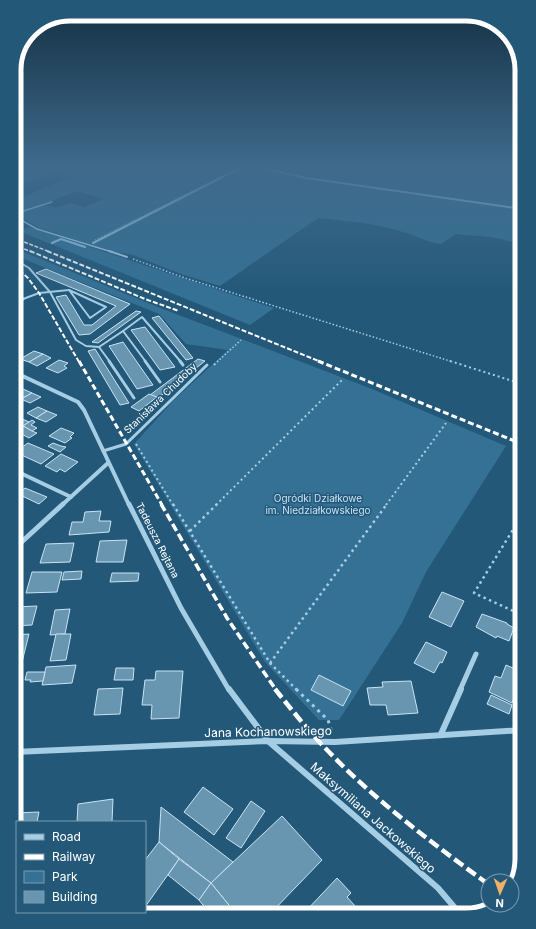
<svg xmlns="http://www.w3.org/2000/svg" width="536" height="929" font-family="Inter,sans-serif">
  <rect width="100%" height="100%" fill="#235879"/>
  <!-- green -->
  <g fill="#347195">
    <path d="M34,167H238L213,180L216,181L244,167H522V174L516,186L522,187V244L491,237L456,234L441,244C425,242 418,236 403,232C376,223 346,221 318,218L220,286L181,274L133,255L111,251L39,228L15,214L46,205L56,208L69,203L84,207L104,199L77,191L44,204L14,213V201L73,176L55,172L32,182L14,178V176Z"/>
    <path d="M29,227C111,253 192,282 274,308L250,325L19,231Z"/>
    <path d="M14,248L158,307L372,389L506,446L426,572L402,623L339,720H319L265,662L134,444L174,400L228,350L186,344L159,314L14,255Z"/>
  </g>
  <g fill="none" stroke-linecap="round" stroke-linejoin="round">
    <!-- stream -->
    <g stroke="#9acae5" stroke-width="2">
      <path d="M257,167L306,178L522,209"/>
      <path d="M52,243L61,239L85,247"/>
      <path d="M93,243L242,167"/>
    </g>
  </g>
  <!-- building -->
  <g fill="#6896b1" stroke="#c8e3f3">
    <path d="M46,269L130,304L90,334L79,335L56,297L66,295L84,325H92L116,306L36,273Z"/>
    <path d="M136,311L141,312L98,343L92,342Z"/>
    <path d="M159,316L193,358L186,360L152,318Z"/>
    <path d="M145,327L175,367L160,370L131,330Z"/>
    <path d="M123,342L153,385L137,389L109,346Z"/>
    <path d="M95,349L129,403L120,405L88,351Z"/>
    <path d="M34,351L43,354L29,362L20,359Z"/>
    <path d="M43,354L51,358L37,366L29,362Z"/>
    <path d="M198,359L205,361L158,398L150,395Z"/>
    <path d="M59,360L68,363L64,366L67,368L58,373L46,368Z"/>
    <path d="M23,389L32,393L21,399L14,396V394Z"/>
    <path d="M32,393L41,397L30,403L21,399Z"/>
    <path d="M149,394L157,397L139,411L131,407Z"/>
    <path d="M38,407L47,411L36,418L27,413Z"/>
    <path d="M47,411L57,415L46,422L36,418Z"/>
    <path d="M16,416L29,422L23,426L14,422V417Z"/>
    <path d="M32,420L35,422L31,425L37,428L32,431L23,426Z"/>
    <path d="M23,426L32,431L37,433L29,438L16,431Z"/>
    <path d="M61,428L74,433L70,437L72,438L65,443L49,436Z"/>
    <path d="M28,443L54,454L41,464L15,452Z"/>
    <path d="M53,443L61,446L66,447L60,452L48,446Z"/>
    <path d="M61,454L78,462L65,472L60,469L57,472L45,466Z"/>
    <path d="M25,488L47,497L39,504L18,494Z"/>
    <path d="M101,511L99,521H111L109,532L69,535L72,522H83L85,512Z"/>
    <path d="M127,540L123,562H96L100,541Z"/>
    <path d="M74,543L70,562L40,563L46,544Z"/>
    <path d="M82,571L81,579L62,580L64,572Z"/>
    <path d="M32,572H62L57,592L26,593Z"/>
    <path d="M112,573H139L138,581L110,582Z"/>
    <path d="M442,592L464,601L451,627L429,617Z"/>
    <path d="M37,606L32,625L14,626V607Z"/>
    <path d="M70,609L65,634L50,635L55,610Z"/>
    <path d="M482,614L507,623V624L514,628L509,641L497,636L496,638L476,627Z"/>
    <path d="M29,634L22,662H14V635Z"/>
    <path d="M56,634H71L66,660L50,661Z"/>
    <path d="M426,642L447,652L442,663L440,662L434,673L414,663Z"/>
    <path d="M76,665L72,683L42,685L46,667Z"/>
    <path d="M506,665L522,672V697L515,694L512,703L489,692L495,676L501,678Z"/>
    <path d="M116,668H134L133,680H114Z"/>
    <path d="M156,671H183L179,718L151,719L152,705H142L145,680H155Z"/>
    <path d="M27,672H45L43,681L30,682L31,680H25Z"/>
    <path d="M319,675L351,691L343,706L311,690Z"/>
    <path d="M411,681L418,713L388,715L386,705H370L367,688L383,687L382,682Z"/>
    <path d="M123,688L120,714L94,715L98,689Z"/>
    <path d="M21,695L15,718H14V696Z"/>
    <path d="M491,695L512,705L509,714L487,704Z"/>
    <path d="M203,787L233,809L214,835L184,812Z"/>
    <path d="M113,799L112,822H77L78,804Z"/>
    <path d="M251,801L265,811L241,848L226,838Z"/>
    <path d="M161,807L233,862L211,883L159,842Z"/>
    <path d="M39,812L37,822H17V859H14V813Z"/>
    <path d="M282,816L322,860L269,915H237L211,883Z"/>
    <path d="M159,842L179,859L145,907V860Z"/>
    <path d="M179,859L211,883L199,900L168,875Z"/>
    <path d="M337,878L351,893L347,897L363,915H305L304,913Z"/>
    <path d="M211,883L237,915H211L199,900Z"/>
    <path d="M124,912H142L140,915H127Z"/>
  </g>
  <g fill="none" stroke-linecap="round" stroke-linejoin="round">
    <!-- path-far4 -->
    <path stroke="#a5cde4" stroke-width="1" stroke-dasharray="1 1.5" stroke-linecap="butt" d="M95,240L240,167"/>
    <!-- path-far3 -->
    <g stroke="#a5cde4" stroke-width="1.5" stroke-dasharray="1.5 2" stroke-linecap="butt">
      <path d="M133,259L185,278L453,362"/>
      <path d="M217,362L241,340"/>
    </g>
    <!-- path-far2 -->
    <g stroke="#a5cde4" stroke-width="2" stroke-dasharray="2 3" stroke-linecap="butt">
      <path d="M450,361L522,384"/>
      <path d="M214,365L218,361"/>
      <path d="M136,444L173,505"/>
      <path d="M216,505L342,380"/>
      <path d="M386,505L446,423"/>
    </g>
    <!-- path-far1 -->
    <g stroke="#a5cde4" stroke-width="2.5" stroke-dasharray="2.5 3.5" stroke-linecap="butt">
      <path d="M173,504L270,663L297,690"/>
      <path d="M522,515L474,593L522,615"/>
      <path d="M190,531L217,504"/>
      <path d="M270,663L387,504"/>
    </g>
    <!-- path -->
    <path stroke="#a5cde4" stroke-width="3" stroke-dasharray="3 4.5" stroke-linecap="butt" d="M296,689L328,720L332,733"/>
    <!-- lane-far2 -->
    <g stroke="#a5cde4" stroke-width="1.5">
      <path d="M14,214L52,202"/>
      <path d="M14,216L37,229L112,252"/>
    </g>
    <!-- lane-far1 -->
    <g stroke="#a5cde4" stroke-width="2">
      <path d="M109,251L127,257"/>
      <path d="M14,259L29,268L50,292L76,340L86,346L99,347L110,362"/>
      <path d="M69,290L106,307L90,318Z"/>
      <path d="M23,299L39,293L69,290"/>
      <path d="M123,331L142,317L181,362"/>
      <path d="M99,347L123,331L146,362"/>
    </g>
    <!-- lane -->
    <g stroke="#a5cde4" stroke-width="3">
      <path d="M109,361L134,398"/>
      <path d="M145,361L160,382"/>
      <path d="M180,361L183,365"/>
      <path d="M103,451L126,444L207,365"/>
    </g>
    <!-- street-far3 -->
    <path stroke="#a5cde4" stroke-width="3" d="M14,303L23,299"/>
    <!-- street-far2 -->
    <g stroke="#a5cde4" stroke-width="4">
      <path d="M14,372L78,402L84,410L129,505"/>
      <path d="M14,470L71,497"/>
      <path d="M62,505L108,463"/>
    </g>
    <!-- street-far1 -->
    <g stroke="#a5cde4" stroke-width="5">
      <path d="M129,504L181,608L229,690"/>
      <path d="M14,549L63,504"/>
      <path d="M460,690L476,654"/>
    </g>
    <!-- street -->
    <g stroke="#a5cde4" stroke-width="6">
      <path d="M229,689L268,741L438,888L461,915"/>
      <path d="M441,734L461,689"/>
      <path d="M14,752L268,741L335,742L522,730"/>
    </g>
    <!-- rail-far4 -->
    <g stroke="#fff" stroke-width="1.5" stroke-dasharray="4 1.5" stroke-linecap="butt">
      <path d="M14,238L50,252"/>
      <path d="M14,245L32,252"/>
    </g>
    <!-- rail-far3 -->
    <g stroke="#fff" stroke-width="2" stroke-dasharray="5 2" stroke-linecap="butt">
      <path d="M30,251L145,299L179,311"/>
      <path d="M47,251L321,362"/>
      <path d="M14,266L28,278L39,293L79,362"/>
    </g>
    <!-- rail-far2 -->
    <g stroke="#fff" stroke-width="3" stroke-dasharray="6 3" stroke-linecap="butt">
      <path d="M79,361L162,505"/>
      <path d="M318,361L522,444"/>
    </g>
    <!-- rail-far1 -->
    <path stroke="#fff" stroke-width="3.5" stroke-dasharray="8 3.5" stroke-linecap="butt" d="M161,504L227,618L276,690"/>
    <!-- rail -->
    <path stroke="#fff" stroke-width="4.5" stroke-dasharray="11 4.5" stroke-linecap="butt" d="M275,689C292,710 309,732 329,752C376,801 432,843 488,884"/>
  </g>
  <!-- sky -->
  <linearGradient id="sky" x2="0" y2="1"><stop stop-color="#133043"/><stop offset="0.56" stop-color="#3f6a8c"/><stop offset="1" stop-color="#3f6a8c" stop-opacity="0"/></linearGradient>
  <rect width="536" height="297" fill="url(#sky)"/>
  <g text-anchor="middle" stroke-width="3" stroke-linejoin="round" paint-order="stroke">
    <!-- street labels -->
    <g font-size="10" fill="#fff" stroke="#235879">
      <text transform="translate(160 398) rotate(-44)" y="4">Stanisława Chudoby</text>
      <text transform="translate(158 540) rotate(63)" y="4">Tadeusza Rejtana</text>
    </g>
    <!-- park labels -->
    <g font-size="10" fill="#c8e3f3" stroke="#235879">
      <text x="318" y="502">Ogródki Działkowe<tspan x="318" dy="12">im. Niedziałkowskiego</tspan></text>
    </g>
    <!-- near-street labels -->
    <g font-size="12" fill="#fff" stroke="#235879">
      <text transform="translate(268 732) rotate(-1)" y="4">Jana Kochanowskiego</text>
      <text transform="translate(373 818) rotate(41)" y="4">Maksymiliana Jackowskiego</text>
    </g>
  </g>
  <!-- crop -->
  <path d="M0 0H536V929H0ZM70 21H466A49 49 0 0 1 515 70V859A49 49 0 0 1 466 908H70A49 49 0 0 1 21 859V70A49 49 0 0 1 70 21Z" fill="#235879" fill-rule="evenodd"/>
  <path fill="none" stroke="#fff" stroke-width="5" d="M70 21H466A49 49 0 0 1 515 70V859A49 49 0 0 1 466 908H70A49 49 0 0 1 21 859V70A49 49 0 0 1 70 21Z"/>
  <!-- legend -->
  <rect x="16" y="821" width="130" height="92" fill="#235879" stroke="#7b9baf"/>
  <rect x="24" y="834" width="20" height="6" fill="#a5cde4" stroke="#7b9baf"/>
  <text x="52" y="841" font-size="12" fill="#ffffff">Road</text>
  <rect x="24" y="854" width="20" height="6" fill="#ffffff" stroke="#7b9baf"/>
  <text x="52" y="861" font-size="12" fill="#ffffff">Railway</text>
  <rect x="24" y="871" width="20" height="12" fill="#347195" stroke="#7b9baf"/>
  <text x="52" y="881" font-size="12" fill="#ffffff">Park</text>
  <rect x="24" y="891" width="20" height="12" fill="#6896b1" stroke="#7b9baf"/>
  <text x="52" y="901" font-size="12" fill="#ffffff">Building</text>
  <!-- north arrow -->
  <g transform="translate(500 893) rotate(182)"><circle r="19" fill="#235879" stroke="#7b9baf"/>
  <path d="M0-3L7 15L0 10L-7 15Z" fill="#efb169"/>
  <text y="-6" font-size="11" font-weight="bold" text-anchor="middle" fill="#ffffff">N</text>
  </g>
</svg>
